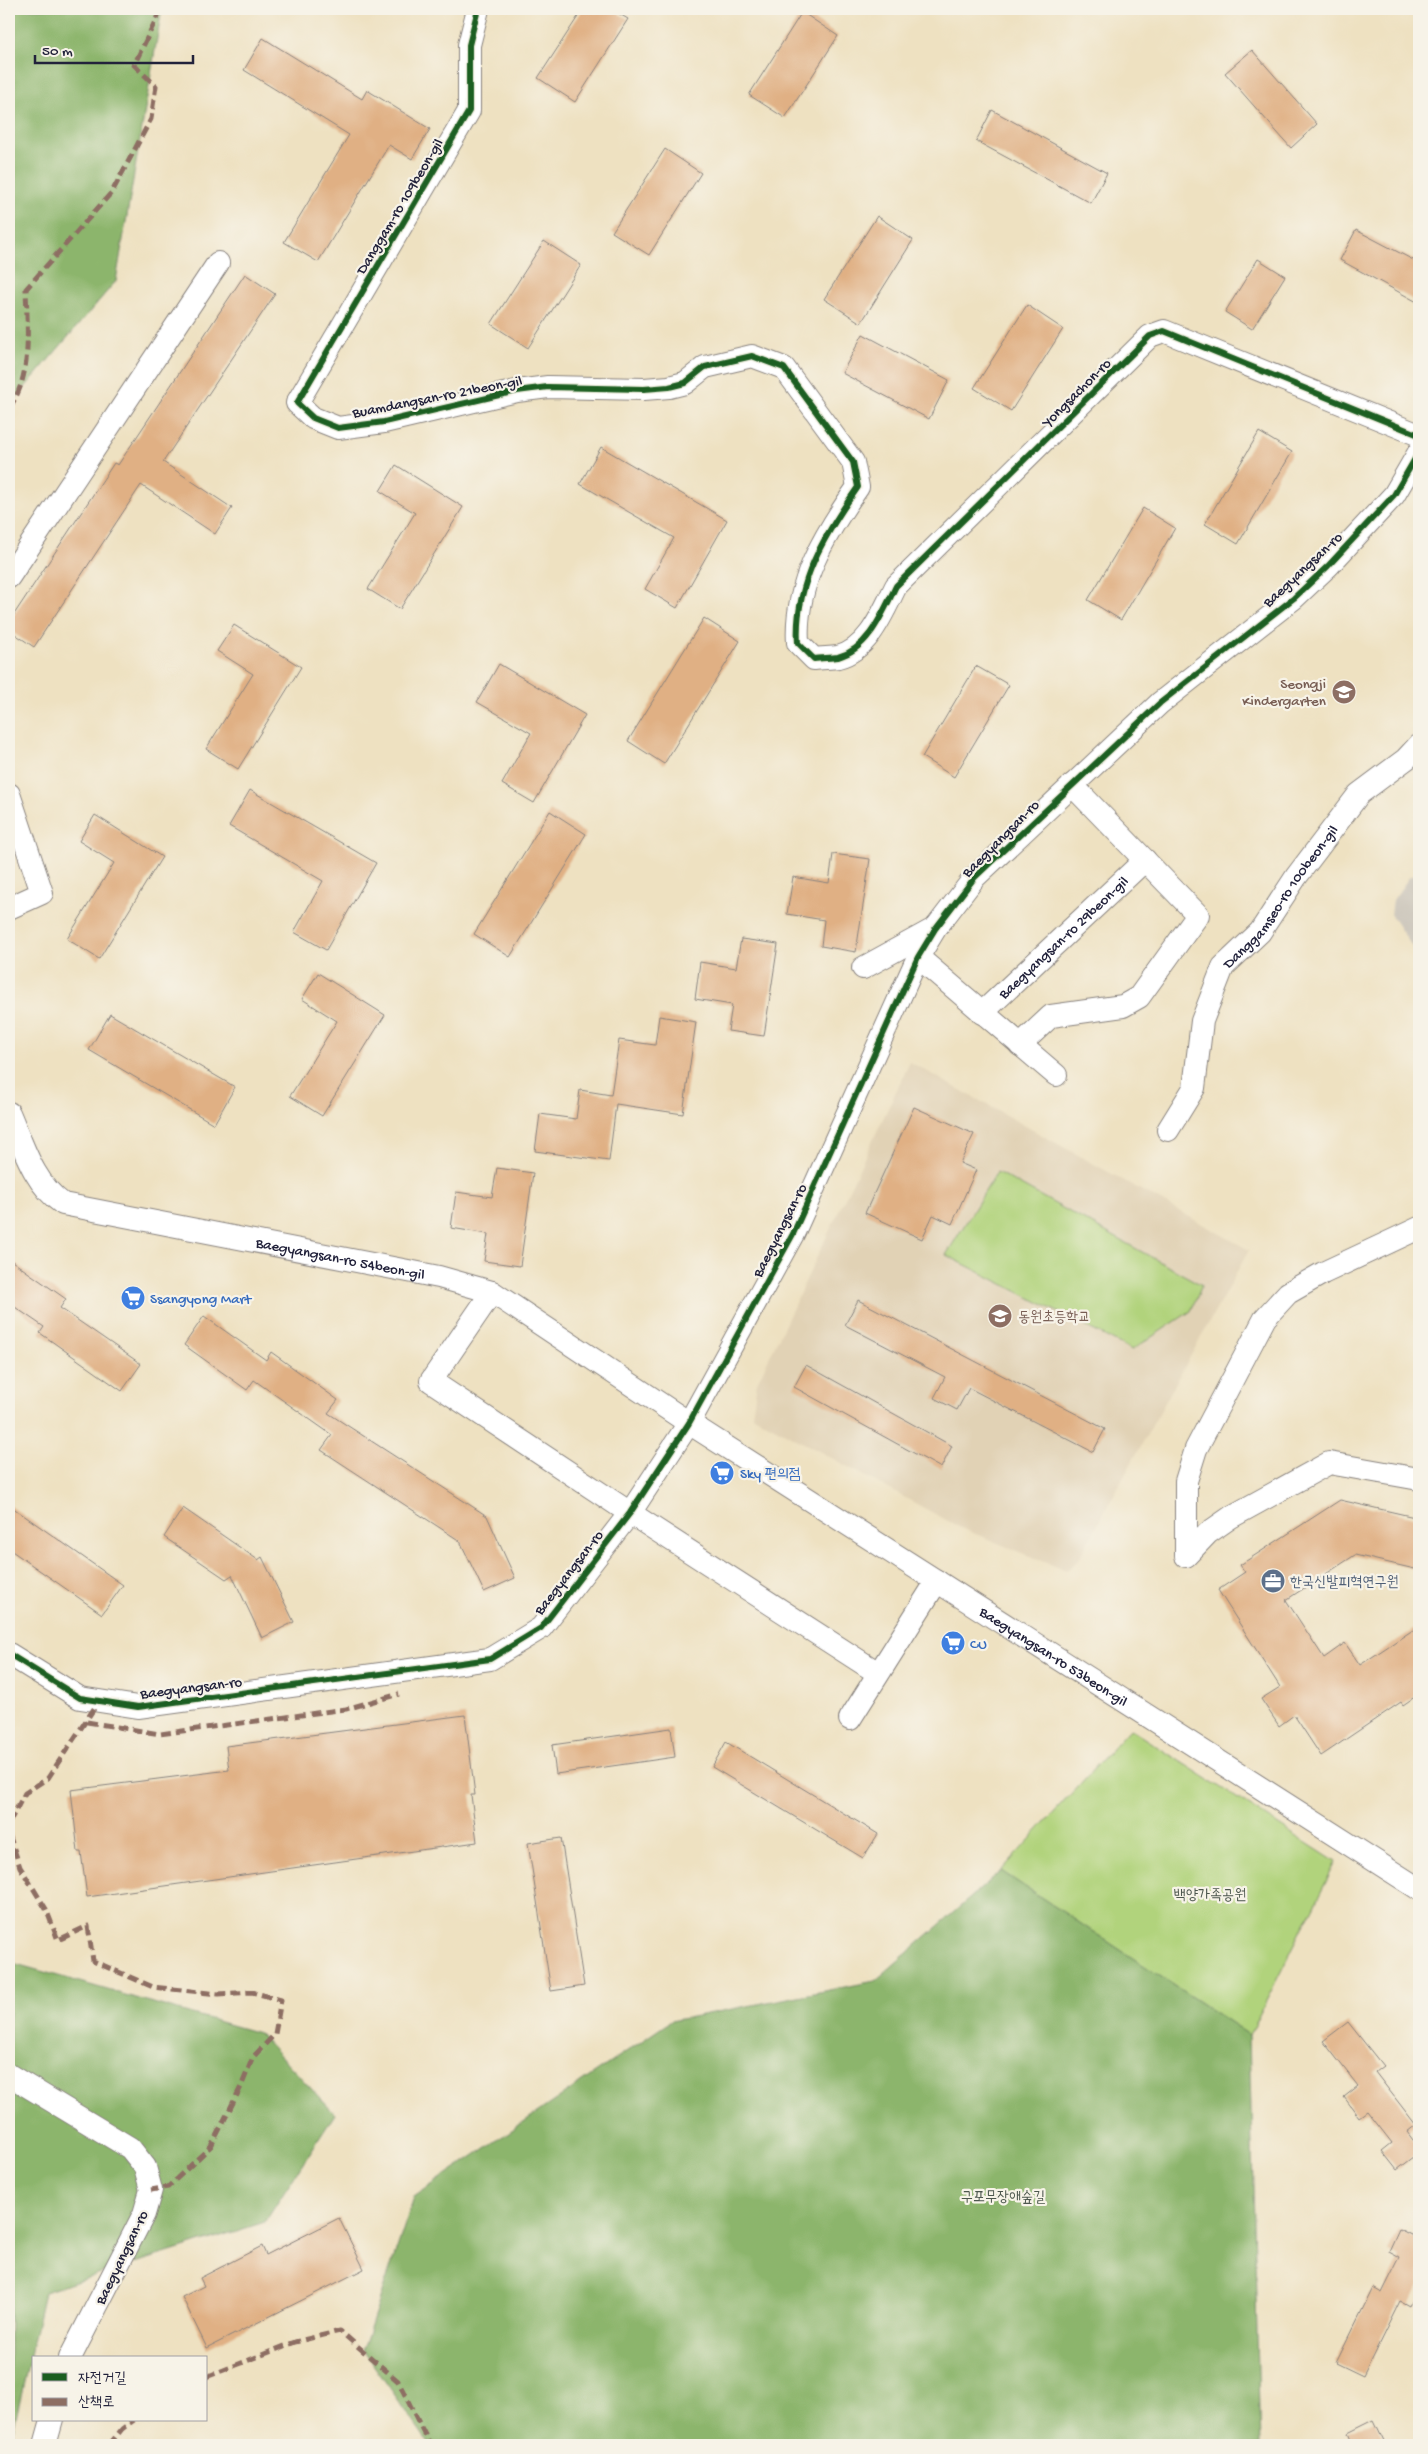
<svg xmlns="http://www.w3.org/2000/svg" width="1428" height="2454" font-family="'Gochi Hand','Poor Story',sans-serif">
  <rect width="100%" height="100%" fill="#f7f3e8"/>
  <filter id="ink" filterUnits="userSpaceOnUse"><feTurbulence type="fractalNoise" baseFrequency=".02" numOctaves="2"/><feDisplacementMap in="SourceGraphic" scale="10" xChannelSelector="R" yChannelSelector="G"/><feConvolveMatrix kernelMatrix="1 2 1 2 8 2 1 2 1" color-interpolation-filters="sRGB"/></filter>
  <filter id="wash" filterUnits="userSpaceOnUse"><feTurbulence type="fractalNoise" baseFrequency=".0096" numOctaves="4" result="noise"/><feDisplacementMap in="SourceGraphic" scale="20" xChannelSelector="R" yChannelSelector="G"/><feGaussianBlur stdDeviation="1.12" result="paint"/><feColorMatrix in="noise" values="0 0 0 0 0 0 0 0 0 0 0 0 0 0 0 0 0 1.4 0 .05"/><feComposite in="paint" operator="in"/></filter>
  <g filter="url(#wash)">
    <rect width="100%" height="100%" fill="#eee1c1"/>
    <!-- built -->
    <path fill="#e1d2b5" d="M910,1062L1249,1250L1078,1560L1066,1571L961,1528L752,1415L757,1383Z"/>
    <!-- industrial -->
    <path fill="#c9c3b8" d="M1419,875V957L1391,915L1393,900L1410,876Z"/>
    <!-- green -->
    <g fill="#b1d37c" stroke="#6a7a5c">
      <path d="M997,1172L1202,1285L1191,1311L1132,1350L946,1255Z"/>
      <path d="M1130,1729L1336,1862L1249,2035L1001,1871Z"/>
    </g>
    <!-- forest -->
    <g fill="#8cb56c" stroke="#576c54">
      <path d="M9,9H162L116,281L9,406Z"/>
      <path d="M1001,1871L1249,2035L1260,2445H430L363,2350L414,2197L671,2021L875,1981Z"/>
      <path d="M9,1962L259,2033L335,2114L265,2222L44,2292L10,2445Z"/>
    </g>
    <g id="blocks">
      <!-- building -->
      <g fill="#e0b084">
        <path d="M583,9H611L628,19L575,102L538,78Z"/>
        <path d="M802,12L838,36L785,118L749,95Z"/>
        <path d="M263,38L362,99L367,90L430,129L412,159L389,145L318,262L284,242L349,135L244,70Z"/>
        <path d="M1252,50L1317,124L1291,148L1225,73Z"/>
        <path d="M992,110L1107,173L1091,203L976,141Z"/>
        <path d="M665,149L701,173L649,255L612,232Z"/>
        <path d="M877,216L913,240L861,323L824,299Z"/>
        <path d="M1356,230L1419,263V303L1340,260Z"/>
        <path d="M544,241L581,265L528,348L491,324Z"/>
        <path d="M1258,259L1285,276L1252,329L1225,312Z"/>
        <path d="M245,274L275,294L163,462L232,508L215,534L141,485L34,647L9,630V622L114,463L118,465Z"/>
        <path d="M1027,305L1063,329L1011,411L974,388Z"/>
        <path d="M863,334L949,380L929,419L842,373Z"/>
        <path d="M1259,432L1292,452L1238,544L1205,524Z"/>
        <path d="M601,447L727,520L677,608L645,589L674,538L580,484Z"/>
        <path d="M396,465L463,507L400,609L368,589L415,513L380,491Z"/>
        <path d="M1143,508L1175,528L1121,620L1088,600Z"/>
        <path d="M704,618L740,641L664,764L628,741Z"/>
        <path d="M234,625L301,667L238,769L206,749L253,674L217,651Z"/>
        <path d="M499,664L585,715L534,803L502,784L531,733L477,702Z"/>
        <path d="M976,666L1009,685L954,777L922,757Z"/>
        <path d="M250,790L376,863L326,950L294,932L323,881L229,826Z"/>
        <path d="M550,811L586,834L510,957L474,934Z"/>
        <path d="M95,815L162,857L99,959L67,939L114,863L79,841Z"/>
        <path d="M833,854L870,859L856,952L821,946L824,920L787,914L793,877L829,883Z"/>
        <path d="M741,939L778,944L764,1036L728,1031L732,1005L695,999L700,962L736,968Z"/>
        <path d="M318,973L385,1015L322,1116L290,1096L337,1021L302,999Z"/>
        <path d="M110,1014L235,1087L214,1124L89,1050Z"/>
        <path d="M659,1016L696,1022L683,1114L616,1104L609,1161L535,1151L540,1114L576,1119L580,1090L611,1095L619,1040L655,1045Z"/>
        <path d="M914,1107L974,1134L960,1163L976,1170L952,1224L933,1215L922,1239L865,1213Z"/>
        <path d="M497,1168L533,1173L520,1266L484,1261L488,1234L451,1228L456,1192L492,1197Z"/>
        <path d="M9,1259L66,1299L60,1308L141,1364L122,1391L40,1333L44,1327L9,1303Z"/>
        <path d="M858,1300L1105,1429L1093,1452L969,1388L957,1410L934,1398L945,1377L845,1325Z"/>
        <path d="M204,1316L266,1360L271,1352L338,1400L328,1413L487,1516L515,1578L484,1592L460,1541L321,1450L332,1435L254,1380L247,1390L184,1345Z"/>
        <path d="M806,1365L952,1446L941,1468L794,1387Z"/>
        <path d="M1340,1500L1419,1518V1570L1355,1555L1286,1600L1324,1658L1345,1643L1360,1665L1419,1626V1694L1403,1705L1401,1702L1321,1756L1294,1715L1279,1726L1261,1699L1280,1687L1218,1590L1245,1572L1240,1565Z"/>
        <path d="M9,1505L123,1585L102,1614L9,1549Z"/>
        <path d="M183,1508L258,1560L262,1557L294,1622L262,1638L232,1575L226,1579L164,1537Z"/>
        <path d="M465,1715L475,1795H471L477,1842L87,1897L81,1852H78L71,1790L229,1770L226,1746Z"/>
        <path d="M671,1728L675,1757L556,1774L552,1745Z"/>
        <path d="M726,1742L878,1834L863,1858L712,1767Z"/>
        <path d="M561,1838L584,1986L551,1991L528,1843Z"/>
        <path d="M1348,2022L1383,2066L1375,2072L1416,2125L1407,2132L1419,2148V2153L1397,2170L1382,2151L1392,2143L1367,2111L1359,2117L1344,2097L1358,2086L1323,2041Z"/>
        <path d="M339,2218L364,2269L207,2348L182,2297L204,2286L200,2278L262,2246L266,2255Z"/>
        <path d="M1399,2229L1419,2239V2285L1409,2306L1400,2301L1363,2376L1336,2363L1373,2288L1382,2293L1400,2257L1389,2251Z"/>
        <path d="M1374,2420L1386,2445H1353L1348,2433Z"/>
      </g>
    </g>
  </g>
  <g filter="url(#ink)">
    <use href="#blocks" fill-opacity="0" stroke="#88827e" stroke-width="1"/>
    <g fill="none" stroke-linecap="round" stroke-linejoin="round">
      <defs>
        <g id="minor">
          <path d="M478,9L469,45V111L297,403L313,418L338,428L384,422L517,391L548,387L644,389L669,387L685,383L705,367L752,356L784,368L853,462L858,487C825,534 794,584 798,643L814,659C822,658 830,658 838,657C869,649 883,612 896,586L1150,336L1164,331L1419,435"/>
          <path d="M9,577L218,263"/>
          <path d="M9,794L42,893L9,908"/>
          <path d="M918,957L1056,1075"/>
          <path d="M863,968L934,929"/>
          <path id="s1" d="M982,1013L1145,860"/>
          <path d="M1020,1045L1051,1016L1123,1006L1139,997L1198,915L1072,785"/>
          <path id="s2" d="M9,1113C23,1145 33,1183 63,1204L439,1277L492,1292L689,1423L1419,1889"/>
          <path id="s3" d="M1168,1130L1194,1088L1202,1021L1223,967L1260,932L1296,877L1359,794L1406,759L1419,745"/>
          <path d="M1419,1228L1323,1273L1288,1293L1265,1318L1196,1449L1186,1481V1556L1208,1533L1231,1517L1329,1463L1419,1479"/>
          <path d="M492,1292L431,1381L630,1513L878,1673"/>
          <path d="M9,1654L80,1698L138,1707L490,1659L541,1628L630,1513L689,1423L793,1234L918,957L935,929L975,877L1160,703L1294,598L1328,566L1394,495L1419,452"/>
          <path d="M850,1719L937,1581"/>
          <path d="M9,2075L130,2148L145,2167L151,2190L144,2214L70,2358"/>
          <path d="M45,2445L52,2420"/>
        </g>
      </defs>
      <!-- minor casing -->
      <use href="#minor" stroke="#88827e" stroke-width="24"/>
      <!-- minor -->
      <use href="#minor" stroke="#fff" stroke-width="22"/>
      <!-- quiet -->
      <g stroke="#8d6e63" stroke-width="5" stroke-dasharray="10 5" stroke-linecap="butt">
        <path d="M9,408C33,376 27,327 26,289L112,192L151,119L156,86L134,65L161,9"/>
        <path d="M87,1722L160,1734L346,1709L399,1694"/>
        <path d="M9,1823L25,1793L48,1778L99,1701"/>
        <path d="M9,1834L20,1867L46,1909L58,1940L88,1926L93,1961L153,1987L219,1994L252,1992L281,2000L275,2034L253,2057L241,2087L211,2146L168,2187L151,2190"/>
        <path d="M206,2377L295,2342L340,2331L398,2381L430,2445"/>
        <path d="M109,2445L122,2429L134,2420"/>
      </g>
      <defs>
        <g id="cycleway">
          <path d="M478,9L469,45V111L297,403L313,418L338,428L384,422L517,391L548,387L644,389L669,387L685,383L705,367L752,356L784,368L853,462L858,487C825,534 794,584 798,643L814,659C822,658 830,658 838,657C869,649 883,612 896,586L1150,336L1164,331L1419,435"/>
          <path d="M9,1654L80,1698L138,1707L490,1659L541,1628L630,1513L689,1423L793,1234L918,957L935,929L975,877L1160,703L1294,598L1328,566L1394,495L1419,452"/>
        </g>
      </defs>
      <!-- cycleway casing -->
      <use href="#cycleway" stroke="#f7f3e8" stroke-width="9"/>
      <!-- cycleway -->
      <use href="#cycleway" stroke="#1b5e20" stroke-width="6"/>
    </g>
  </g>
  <!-- icons -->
  <defs>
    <symbol id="school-disc" viewBox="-11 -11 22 22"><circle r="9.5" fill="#8d6e63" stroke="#f7f3e8"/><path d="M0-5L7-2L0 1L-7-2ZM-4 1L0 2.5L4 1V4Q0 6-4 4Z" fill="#fff"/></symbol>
    <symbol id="supermarket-disc" viewBox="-11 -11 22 22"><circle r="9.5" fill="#3f7fe0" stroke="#f7f3e8"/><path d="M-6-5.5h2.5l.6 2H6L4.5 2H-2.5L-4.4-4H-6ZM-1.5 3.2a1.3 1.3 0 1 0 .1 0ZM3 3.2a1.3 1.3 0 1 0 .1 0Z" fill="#fff"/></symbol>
    <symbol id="office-disc" viewBox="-11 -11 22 22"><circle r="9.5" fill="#5c6f8a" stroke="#f7f3e8"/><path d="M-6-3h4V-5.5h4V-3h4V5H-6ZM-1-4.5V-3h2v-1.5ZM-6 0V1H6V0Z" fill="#fff"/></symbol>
  </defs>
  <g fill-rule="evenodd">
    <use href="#school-disc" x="1330" y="678" width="28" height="28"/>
    <use href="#supermarket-disc" x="119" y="1284" width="28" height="28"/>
    <use href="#school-disc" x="986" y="1302" width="28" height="28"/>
    <use href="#supermarket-disc" x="708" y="1459" width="28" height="28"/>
    <use href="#office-disc" x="1259" y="1567" width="28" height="28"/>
    <use href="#supermarket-disc" x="939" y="1629" width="28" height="28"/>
  </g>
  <g text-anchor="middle" stroke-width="4.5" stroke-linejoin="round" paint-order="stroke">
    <!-- street labels -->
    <g font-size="15" fill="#22223b" stroke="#f7f3e8">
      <text transform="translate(399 206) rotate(-59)" y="5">Danggam-ro 109beon-gil</text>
      <text transform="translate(1076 392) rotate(-45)" y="5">Yongsachon-ro</text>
      <text transform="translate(437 396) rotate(-11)" y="5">Buamdangsan-ro 21beon-gil</text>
      <text transform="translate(1302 569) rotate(-43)" y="5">Baegyangsan-ro</text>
      <text transform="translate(1000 838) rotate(-45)" y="5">Baegyangsan-ro</text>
      <text dy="5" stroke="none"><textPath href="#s3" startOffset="266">Danggamseo-ro 100beon-gil</textPath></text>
      <text dy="5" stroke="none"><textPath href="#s1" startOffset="111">Baegyangsan-ro 29beon-gil</textPath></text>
      <text transform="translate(779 1230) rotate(-63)" y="5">Baegyangsan-ro</text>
      <text dy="5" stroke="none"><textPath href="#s2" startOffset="390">Baegyangsan-ro 54beon-gil</textPath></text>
      <text transform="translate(568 1572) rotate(-52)" y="5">Baegyangsan-ro</text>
      <text dy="5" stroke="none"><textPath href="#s2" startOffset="1215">Baegyangsan-ro 53beon-gil</textPath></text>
      <text transform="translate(191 1687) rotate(-7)" y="5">Baegyangsan-ro</text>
      <text transform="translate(121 2257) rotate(-64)" y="5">Baegyangsan-ro</text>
    </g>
    <!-- education labels -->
    <g font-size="15" fill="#785e54" stroke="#f7f3e8" text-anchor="end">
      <text x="1326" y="688">Seongji<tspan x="1326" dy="17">Kindergarten</tspan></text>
      <text x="1018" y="1321" text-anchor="start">동원초등학교</text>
    </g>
    <!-- shop labels -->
    <g font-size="15" fill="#366cbe" stroke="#f7f3e8" text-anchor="start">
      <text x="150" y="1303">Ssangyong Mart</text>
      <text x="740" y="1478">Sky 편의점</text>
      <text x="970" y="1648">CU</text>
    </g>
    <!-- service labels -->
    <g font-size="15" fill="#4e5e75" stroke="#f7f3e8" text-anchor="start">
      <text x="1290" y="1586">한국신발피혁연구원</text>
    </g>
    <!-- park labels -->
    <g font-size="15" fill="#4d574e" stroke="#f7f3e8">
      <text x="1210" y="1899">백양가족공원</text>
      <text x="1003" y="2201">구포무장애숲길</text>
    </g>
  </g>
  <!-- margin -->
  <rect width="1428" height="2454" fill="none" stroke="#f7f3e8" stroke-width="30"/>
  <!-- legend -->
  <rect x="32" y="2356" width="175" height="65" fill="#f7f3e8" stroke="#a29fa3"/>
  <rect x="42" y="2373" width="25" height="8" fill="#1b5e20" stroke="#a29fa3"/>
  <text x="78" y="2382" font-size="15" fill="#22223b">자전거길</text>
  <rect x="42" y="2398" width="25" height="8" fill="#8d6e63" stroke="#a29fa3"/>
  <text x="78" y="2406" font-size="15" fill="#22223b">산책로</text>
  <!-- scale -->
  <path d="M35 55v8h158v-8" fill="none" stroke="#22223b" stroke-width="2.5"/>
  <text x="42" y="55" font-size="15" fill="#22223b" stroke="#f7f3e8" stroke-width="4" paint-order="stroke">50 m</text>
</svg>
